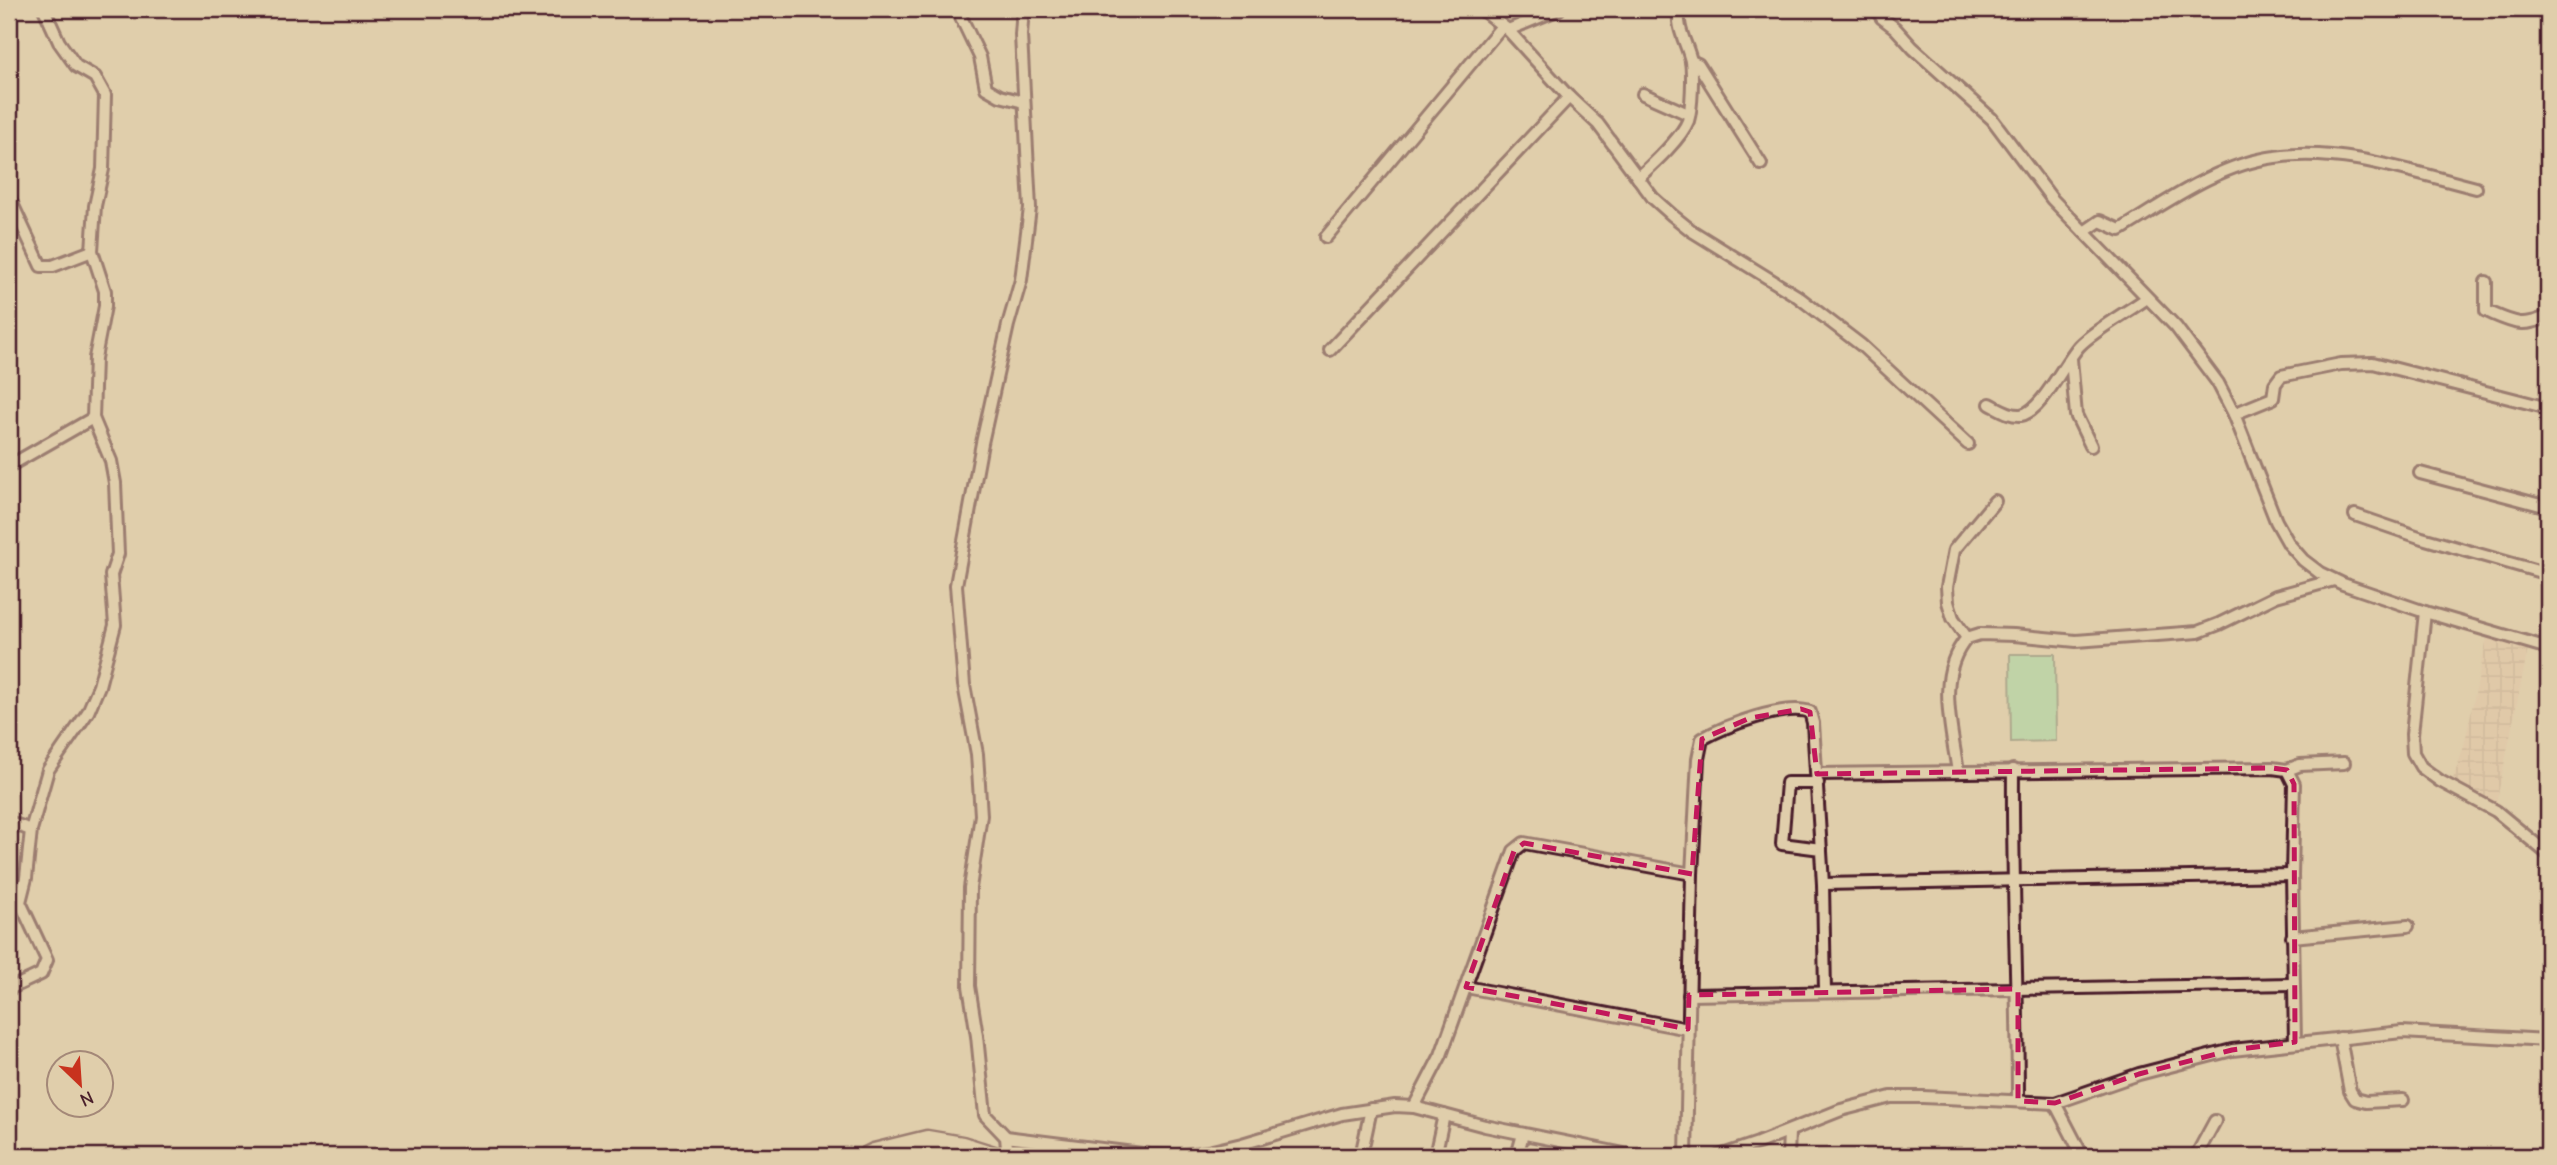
<svg xmlns="http://www.w3.org/2000/svg" width="2557" height="1165" font-family="'Comic Neue',sans-serif">
  <defs>
    <pattern id="industrial-grid" width="8" height="8" patternUnits="userSpaceOnUse" patternTransform="scale(1.75)"><rect width="8" height="8" fill="#e1c3a5"/><path d="M0 4h8M4 0v8" fill="none" stroke="#c3a78e"/></pattern>
  </defs>
  <rect width="100%" height="100%" fill="#e0ceab"/>
  <filter id="ink" filterUnits="userSpaceOnUse"><feTurbulence type="fractalNoise" baseFrequency=".0143" numOctaves="2"/><feDisplacementMap in="SourceGraphic" scale="14" xChannelSelector="R" yChannelSelector="G"/><feConvolveMatrix kernelMatrix="1 2 1 2 8 2 1 2 1" color-interpolation-filters="sRGB"/></filter>
  <g filter="url(#ink)">
    <!-- industrial -->
    <path fill="url(#industrial-grid)" d="M2487,638L2528,649L2496,804L2453,779L2464,746Z"/>
    <!-- green -->
    <path fill="#9adaa3" stroke="#727c67" stroke-width="2" d="M2010,654H2055L2056,741L2011,742Z"/>
    <g fill="none" stroke-linecap="round" stroke-linejoin="round">
      <defs>
        <g id="street">
          <path d="M957,9L980,57L986,88L1000,96L1024,102"/>
          <path d="M1481,9L1508,30L1569,97L1598,124L1653,198L1672,215L1692,231L1797,296L1861,345L1968,444"/>
          <path d="M1876,9L1882,18L1895,28L1913,48L1992,119L2052,199L2176,327L2218,383L2234,414L2276,521L2289,544L2303,560L2320,573L2343,584L2425,612L2548,648"/>
          <path d="M1508,30L1559,9"/>
          <path d="M1691,61L1698,64L1761,164"/>
          <path d="M1643,94L1688,114"/>
          <path d="M1638,178C1652,165 1681,139 1688,121C1692,108 1693,74 1691,61C1687,43 1675,27 1680,9"/>
          <path d="M9,197L41,266H53L92,251"/>
          <path d="M2084,232L2100,221L2120,230C2167,202 2219,164 2275,157C2341,147 2412,172 2476,188"/>
          <path d="M1326,237L1502,26"/>
          <path d="M2486,282V311C2512,322 2522,329 2548,316"/>
          <path d="M1330,350L1569,97"/>
          <path d="M2071,359L2076,415L2091,446"/>
          <path d="M1990,404C2000,409 2010,416 2021,415C2042,412 2066,359 2080,345C2095,330 2129,311 2147,298"/>
          <path d="M2234,414L2273,398L2275,384L2281,376L2341,364L2373,363L2548,408"/>
          <path d="M9,466L93,418"/>
          <path d="M2420,473L2548,507"/>
          <path d="M2355,515L2422,538L2548,574"/>
          <path d="M2425,612L2412,734L2413,753L2421,767L2440,781L2496,811L2548,854"/>
          <path d="M1967,638L1953,618L1948,602L1947,587L1954,550L1995,501"/>
          <path d="M2013,770C2012,880 2018,990 2018,1101"/>
          <path d="M2287,770L2300,765L2344,763"/>
          <path d="M1958,772C1952,729 1935,674 1967,638L1980,634L2014,635L2076,641L2198,632L2219,624L2276,596L2334,580"/>
          <path d="M1817,774L2272,768L2287,770L2294,784L2292,875L2295,1042"/>
          <path d="M1818,783H1787L1782,844L1821,849"/>
          <path d="M9,822L31,830"/>
          <path d="M1823,884L2292,875"/>
          <path d="M2292,937L2408,926"/>
          <path d="M1466,987L1688,1029"/>
          <path d="M9,989L41,974L47,960L20,902L26,878L31,830L48,770L88,712L99,686L115,625L111,575L118,554L115,483L111,461L93,418L95,358L105,306V291L92,251L95,206L103,169L105,95L95,77L76,66L59,42L44,9"/>
          <path d="M1689,995L2292,984"/>
          <path d="M2340,1038L2350,1091L2355,1099L2366,1102L2403,1100"/>
          <path d="M2055,1103L2082,1155L2086,1156"/>
          <path d="M1414,1107L1441,1055L1514,851L1524,843L1692,874"/>
          <path d="M1006,1137L1150,1155L1177,1156L1208,1152L1242,1144L1342,1114L1395,1106L1414,1107L1485,1126L1634,1156"/>
          <path d="M1012,1156L1007,1148L1006,1137L985,1115L977,1036L969,986L970,888L981,815L977,754L964,685L956,585L982,443L1008,325L1021,280L1030,208L1021,35L1023,9"/>
          <path d="M1361,1156L1371,1109"/>
          <path d="M1435,1156L1444,1115"/>
          <path d="M1517,1156L1523,1134"/>
          <path d="M1686,1156L1692,874L1698,759L1702,739C1725,726 1785,703 1810,712L1813,723L1823,884L1825,992"/>
          <path d="M1719,1156L1758,1143L1841,1110L1891,1097H1923L2055,1103L2139,1074L2232,1050L2402,1032L2548,1040"/>
          <path d="M1788,1156L1789,1132"/>
          <path d="M2196,1156L2215,1121"/>
        </g>
        <path id="secondary" d="M866,1156L874,1152L927,1139L962,1145L997,1156"/>
      </defs>
      <!-- street casing -->
      <use href="#street" stroke="#4a1f2b" stroke-width="16"/>
      <!-- secondary casing -->
      <use href="#secondary" stroke="#4a1f2b" stroke-width="21"/>
      <!-- street -->
      <use href="#street" stroke="#e0ceab" stroke-width="10"/>
      <!-- secondary -->
      <use href="#secondary" stroke="#e0ceab" stroke-width="16"/>
    </g>
  </g>
  <!-- marked area -->
  <path d="M0 0H2557V1165H0ZM1801,709L1810,712L1817,774L2272,768L2287,770L2294,784L2295,1042L2232,1050L2139,1074L2055,1103L2018,1101V989L1689,995L1688,1029L1466,987L1514,851L1524,843L1692,874L1702,739L1750,718Z" fill="#e0ceab" fill-opacity=".55" fill-rule="evenodd"/>
  <path fill="none" stroke="#c2185b" stroke-width="5" stroke-dasharray="14 9" stroke-linejoin="round" d="M1801,709L1810,712L1817,774L2272,768L2287,770L2294,784L2295,1042L2232,1050L2139,1074L2055,1103L2018,1101V989L1689,995L1688,1029L1466,987L1514,851L1524,843L1692,874L1702,739L1750,718Z"/>
  <!-- margin -->
  <rect width="2557" height="1165" fill="none" stroke="#e0ceab" stroke-width="35"/>
  <rect x="18" y="18" width="2522" height="1130" fill="none" stroke="#4a1f2b" stroke-width="2.5" filter="url(#ink)"/>
  <!-- north arrow -->
  <g transform="translate(80 1084) rotate(155)"><circle r="33" fill="#e0ceab" stroke="#a48878" stroke-width="2"/>
  <path d="M0-5L12 26L0 18L-12 26Z" fill="#c8321e"/>
  <text y="-10" font-size="19" font-weight="bold" text-anchor="middle" fill="#4a1f2b">N</text>
  </g>
</svg>
